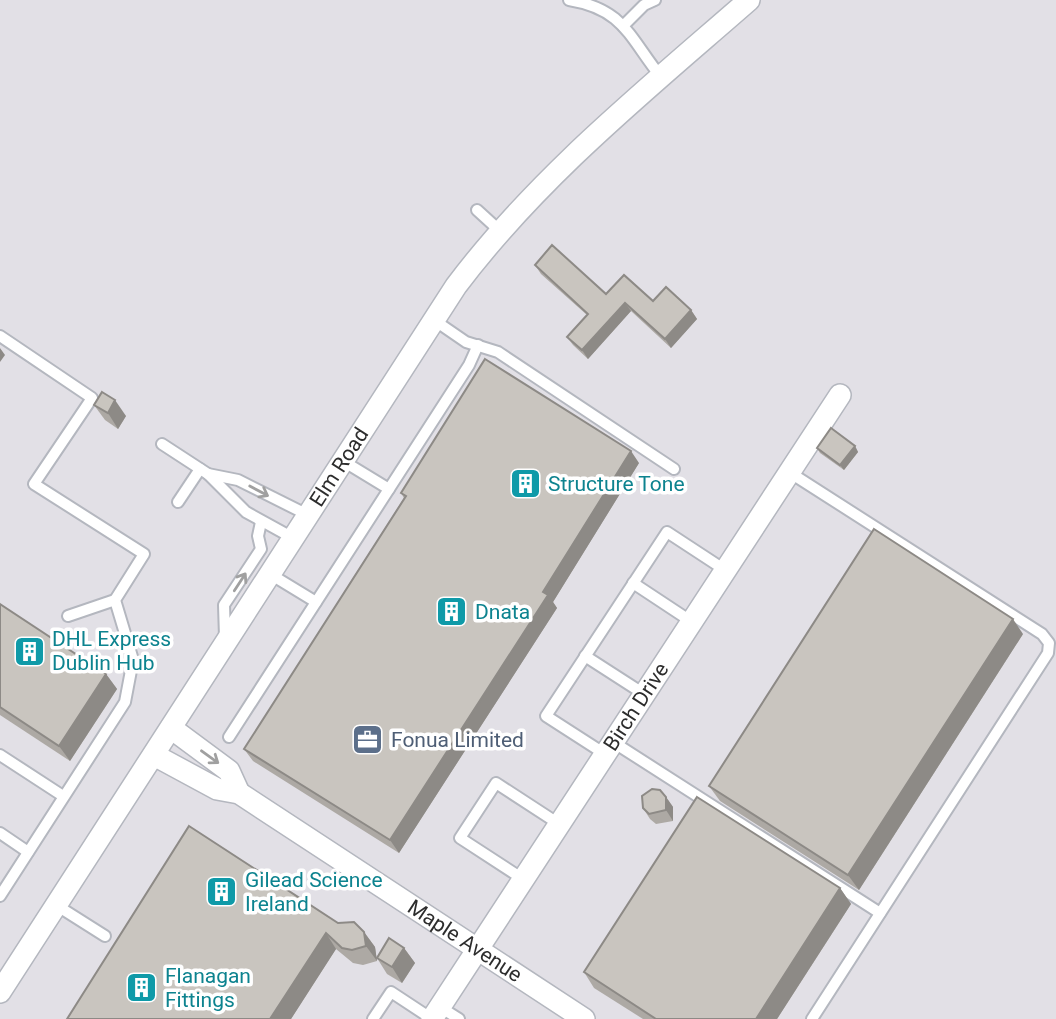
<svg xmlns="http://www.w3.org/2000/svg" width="1056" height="1019" font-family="Roboto,sans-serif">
  <rect width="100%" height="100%" fill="#ede7e1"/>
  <!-- industrial -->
  <rect fill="#e2e0e6" x="0" y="0" width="1056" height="1019"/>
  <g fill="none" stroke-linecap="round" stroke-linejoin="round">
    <defs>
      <g id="service">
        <path d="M569,0C624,9 629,37 661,77"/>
        <path d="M623,26L644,5L655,0"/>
        <path d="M477,210L500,231"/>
        <path d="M434,320L466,342L498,352L674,469"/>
        <path d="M0,336L92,398L34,484L144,554L115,600L133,660L125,702L0,896"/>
        <path d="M162,444L208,474L246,512L293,538"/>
        <path d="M343,461L389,489"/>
        <path d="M789,472L1042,634L1049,643L1048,653L812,1019"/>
        <path d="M208,474L238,480L308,515"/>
        <path d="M178,502L200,469"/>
        <path d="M270,574L316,602"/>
        <path d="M633,583L692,622"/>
        <path d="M68,616L115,600"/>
        <path d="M225,637L224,605L261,549L258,536L261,522"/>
        <path d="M585,656L644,694"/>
        <path d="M229,737L469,365L478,345"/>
        <path d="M613,742L880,913"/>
        <path d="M605,754L546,716L667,532L725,570"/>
        <path d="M0,755L63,796"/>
        <path d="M0,833L28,852"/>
        <path d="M523,879L460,838L496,783L559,824"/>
        <path d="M56,905L105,936"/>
        <path d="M440,1007L459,1019"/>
        <path d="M373,1019L391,992L432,1019"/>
      </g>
      <g id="minor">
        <path d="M171,728L229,771L239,793"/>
        <path id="s1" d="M154,755L217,789L239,793L584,1019"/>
        <path id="s2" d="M0,992L456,286C538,177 646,90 749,0"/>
        <path id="s3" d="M432,1019L840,395"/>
      </g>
    </defs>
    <!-- service casing -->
    <use href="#service" stroke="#b4b7bf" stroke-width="14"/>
    <!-- minor casing -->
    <use href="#minor" stroke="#b4b7bf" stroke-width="24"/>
    <!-- service -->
    <use href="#service" stroke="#fff" stroke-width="10"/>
    <!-- minor -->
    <use href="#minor" stroke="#fff" stroke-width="21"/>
  </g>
  <!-- wall -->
  <g fill="#ada9a4">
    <path d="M535,265L606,294L653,301L691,310L697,319L671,348L631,311L588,359L573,345L567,337L587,315L541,274Z"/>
    <path d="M94,405L126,416L118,429L105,420Z"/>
    <path d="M855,446L858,452L844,470L820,453L817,448Z"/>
    <path d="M639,463L553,602L557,608L399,853L253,761L244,749L404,498L401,493Z"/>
    <path d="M0,604L106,674L117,689L70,761L0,715Z"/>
    <path d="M1023,634L859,890L720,801L709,786Z"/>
    <path d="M666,797L673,807V821L656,824L650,819L643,808Z"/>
    <path d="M840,888L851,904L777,1019H643L594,988L584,972Z"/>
    <path d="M338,923L364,932L375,947L377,961L363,965L353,963L336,949L291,1019H67Z"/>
    <path d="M404,948L415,963L402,983L387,974L377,958Z"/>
  </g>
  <!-- shaded-wall -->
  <g fill="#8d8a86">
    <path d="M625,303L631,311L588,359L582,350Z"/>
    <path d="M691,310L697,319L671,348L665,339Z"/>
    <path d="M0,348L5,355L0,362Z"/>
    <path d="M115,400L126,416L118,429L108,413Z"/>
    <path d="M855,446L858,452L844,470L840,465Z"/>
    <path d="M631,451L639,463L553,602L557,608L399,853L390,840L543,592Z"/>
    <path d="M1013,619L1023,634L859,890L848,875Z"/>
    <path d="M106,674L117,689L70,761L59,746Z"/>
    <path d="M666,797L673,807V821L666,810Z"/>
    <path d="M840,888L851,904L777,1019H756Z"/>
    <path d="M364,932L375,947L377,961L366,946Z"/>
    <path d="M326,933L336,949L291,1019H270Z"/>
    <path d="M404,948L415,963L402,983L392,967Z"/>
  </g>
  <!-- building -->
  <g fill="#c9c5bf" stroke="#8d8a86" stroke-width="2">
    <path d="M552,245L606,294L624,275L653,301L666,287L691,310L665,339L625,303L582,350L567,337L588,314L535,265Z"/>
    <path d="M485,359L631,451L543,592L548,595L390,840L244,749L406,496L401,493Z"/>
    <path d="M102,392L115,400L108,413L94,405Z"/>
    <path d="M831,428L855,446L840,465L817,448Z"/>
    <path d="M874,529L1013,619L848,875L709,786Z"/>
    <path d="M0,604L106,674L59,746L0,707Z"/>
    <path d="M652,789L660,790L666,797V810L649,814L643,808L642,796Z"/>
    <path d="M697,797L840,888L756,1019H656L584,972Z"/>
    <path d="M189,826L338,923L354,922L364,932L366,946L352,950L342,948L326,933L270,1019H67Z"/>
    <path d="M389,938L404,948L392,967L377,958Z"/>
  </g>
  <!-- one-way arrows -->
  <defs><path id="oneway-shaft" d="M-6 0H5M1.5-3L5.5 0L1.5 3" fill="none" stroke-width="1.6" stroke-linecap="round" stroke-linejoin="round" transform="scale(1.75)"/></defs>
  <g stroke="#a0a0a0">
    <use href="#oneway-shaft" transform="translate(259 491) rotate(28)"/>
    <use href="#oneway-shaft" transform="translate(240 582) rotate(-57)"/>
    <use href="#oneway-shaft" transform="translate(210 757) rotate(36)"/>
  </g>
  <!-- icons -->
  <defs>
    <symbol id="building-square" viewBox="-11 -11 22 22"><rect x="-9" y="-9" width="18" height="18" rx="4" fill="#0f9aa8" stroke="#fff"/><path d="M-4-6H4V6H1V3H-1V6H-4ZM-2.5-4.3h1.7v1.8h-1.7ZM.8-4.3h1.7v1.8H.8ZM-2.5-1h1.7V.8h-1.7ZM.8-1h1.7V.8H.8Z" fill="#fff"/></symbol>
    <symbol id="office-square" viewBox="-11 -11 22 22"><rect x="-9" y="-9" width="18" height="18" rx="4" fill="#5c6f8a" stroke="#fff"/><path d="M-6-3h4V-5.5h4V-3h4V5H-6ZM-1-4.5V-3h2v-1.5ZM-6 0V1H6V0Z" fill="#fff"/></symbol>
  </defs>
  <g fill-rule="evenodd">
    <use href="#building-square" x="508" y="466" width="35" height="35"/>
    <use href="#building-square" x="434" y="594" width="35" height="35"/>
    <use href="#building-square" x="12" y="634" width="35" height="35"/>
    <use href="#office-square" x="350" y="722" width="35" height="35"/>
    <use href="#building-square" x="204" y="874" width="35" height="35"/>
    <use href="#building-square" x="124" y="970" width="35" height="35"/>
  </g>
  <g text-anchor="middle" stroke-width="7" stroke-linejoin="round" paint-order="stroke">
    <!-- street labels -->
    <g font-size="21" fill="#2d2d2d" stroke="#fff">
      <text dy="7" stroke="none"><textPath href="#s2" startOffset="625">Elm Road</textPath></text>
      <text dy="7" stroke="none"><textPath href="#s3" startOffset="373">Birch Drive</textPath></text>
      <text dy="7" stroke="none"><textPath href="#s1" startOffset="364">Maple Avenue</textPath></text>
    </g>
    <!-- culture labels -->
    <g font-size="21" fill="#0d838f" stroke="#fff" text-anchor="start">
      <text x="548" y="491">Structure Tone</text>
      <text x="475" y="619">Dnata</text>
      <text x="52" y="646">DHL Express<tspan x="52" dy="24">Dublin Hub</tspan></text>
      <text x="245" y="887">Gilead Science<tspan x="245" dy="24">Ireland</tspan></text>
      <text x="165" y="983">Flanagan<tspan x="165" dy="24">Fittings</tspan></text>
    </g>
    <!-- service labels -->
    <g font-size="21" fill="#4e5e75" stroke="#fff" text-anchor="start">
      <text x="391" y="747">Fonua Limited</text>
    </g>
  </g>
</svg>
